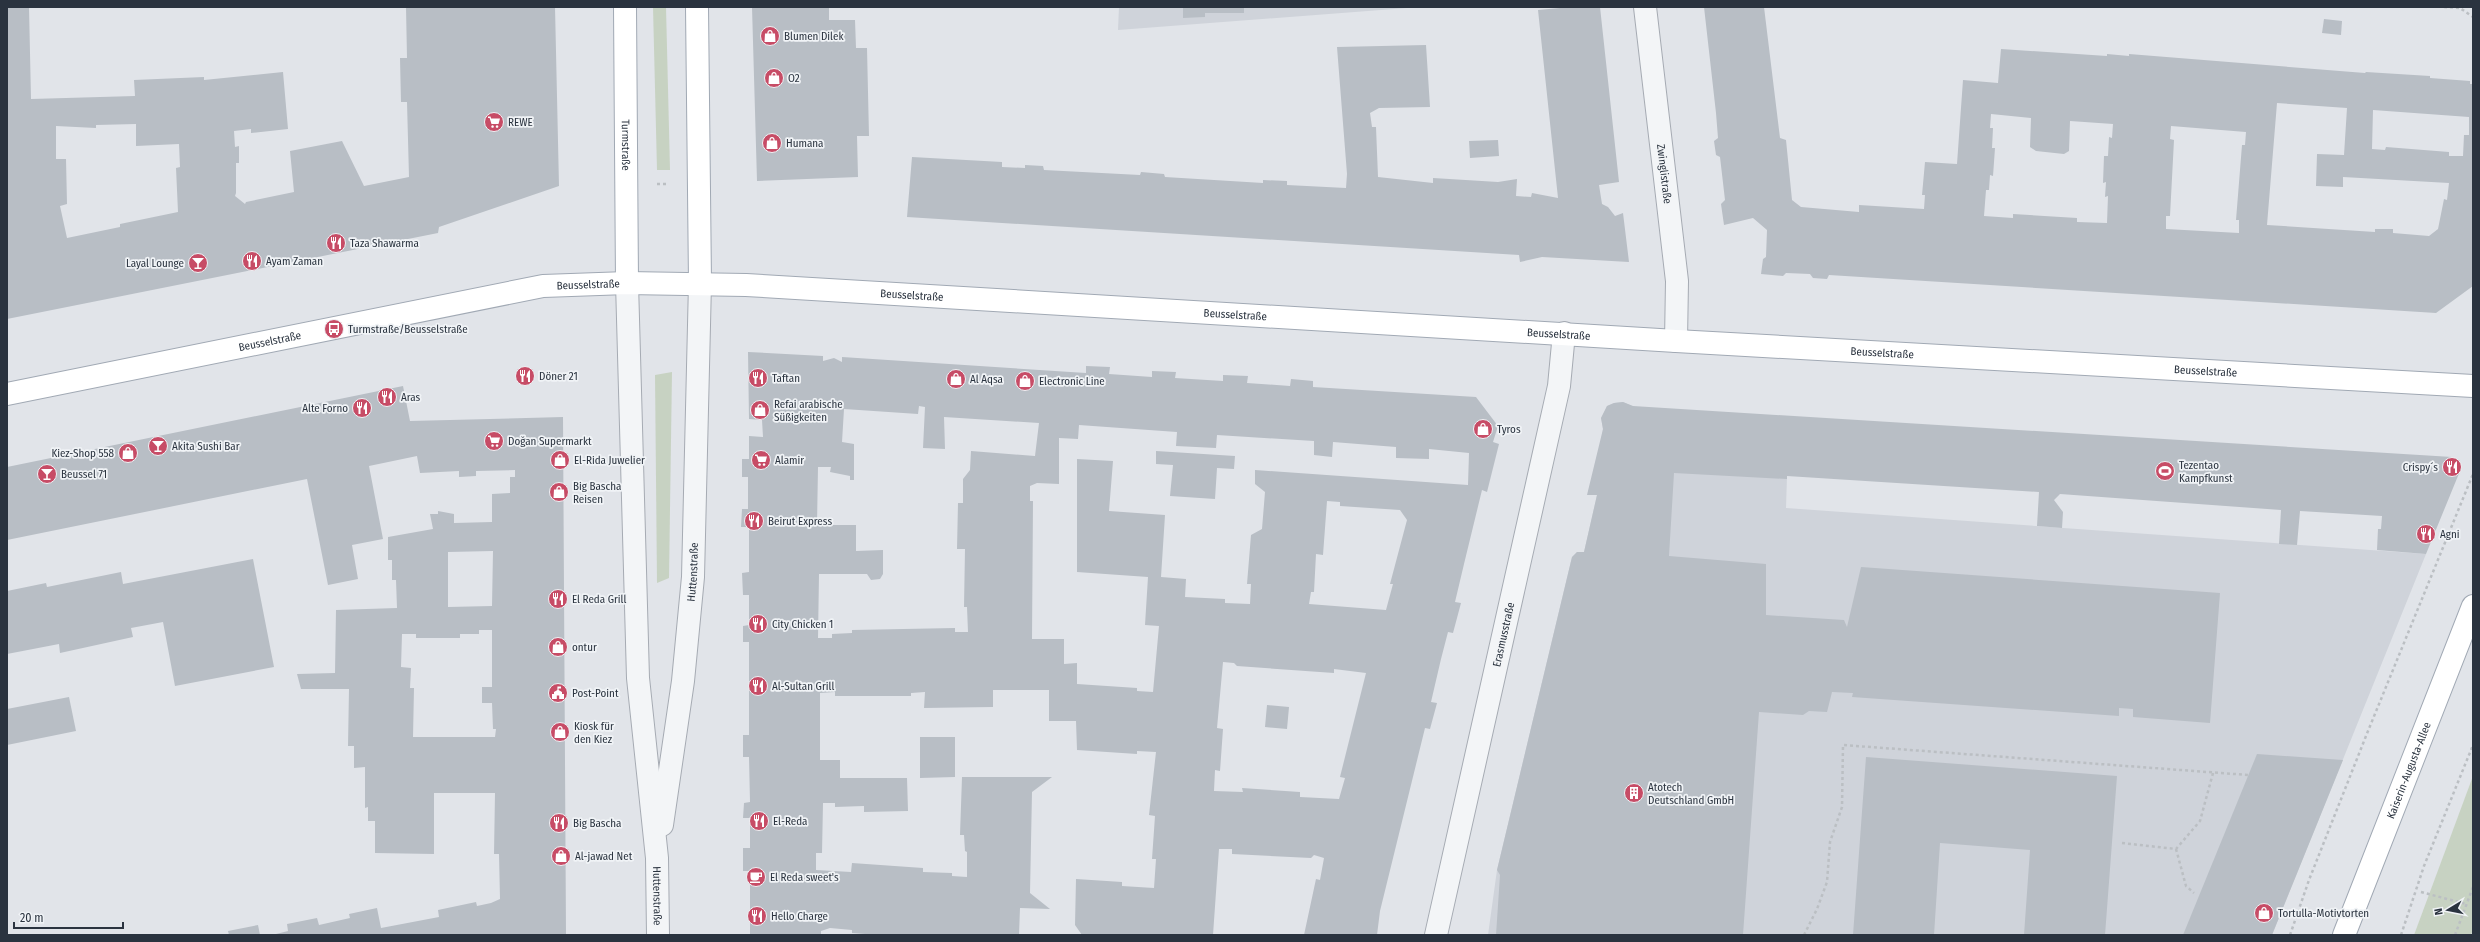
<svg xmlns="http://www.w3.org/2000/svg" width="2480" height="942" font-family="'Fira Sans Condensed',sans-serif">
  <rect width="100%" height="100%" fill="#e1e4e9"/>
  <!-- built -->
  <g fill="#cfd3da">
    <path d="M1119,7H1420L1118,30Z"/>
    <path d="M1623,402L1787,476L1786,508L2426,554L2272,935H1488L1497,870L1572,557L1577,552H1584L1597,495L1603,429L1601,418L1607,406L1614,403Z"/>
  </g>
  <!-- green -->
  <g fill="#c7d2c2">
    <path d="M653,7H666L670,170H657Z"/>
    <path d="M672,372L669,578L657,583L655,375Z"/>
    <path d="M2473,776V930L2471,935H2414Z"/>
  </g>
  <!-- building -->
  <g fill="#b8bec5" fill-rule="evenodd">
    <path d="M7,7H29L31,99L135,96L134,80L204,77V80L283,72L288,129L251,133V129L234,131L235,147L239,146V163H236V193L235,196L245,204L246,202L294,192L290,151L342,141L364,186L409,177L407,102H401L400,58H407L406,7H555L559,186L439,227L438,233L7,319ZM136,124V146L179,144L180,167L176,168L178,212L120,224V227L67,238L60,206L67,204L66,159H56V126L96,128V125Z"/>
    <path d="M752,7H829V20H855L856,48H867L869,136H857L858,177L757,181Z"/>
    <path d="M1183,7H1244V13H1205V17L1183,18Z"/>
    <path d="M1571,7H1600L1619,182L1599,185L1602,204L1608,207L1615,216L1623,213L1629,262L1542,257L1520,262L1519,255L907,217L912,157L1002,162V167L1025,168V165L1043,166L1044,170L1140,175L1141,172L1164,174L1165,177L1263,183V180L1287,181V185L1346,188L1347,174L1337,47L1426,45L1430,107L1379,108L1370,113L1372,127H1376L1378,177L1433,183V178L1498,182L1517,179L1516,196L1531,197L1532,193L1558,198L1538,10Z"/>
    <path d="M1704,7H1764L1780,138L1786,140L1792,200L1801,207L1859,212V205L1924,209L1925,195H1922L1925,162L1957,164L1963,80L1998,83L2001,49L2107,56V54L2129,56V54L2365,73L2366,72L2430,76V78L2470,81V84H2473V286L2436,313L1829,275L1827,279L1813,278L1810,274L1786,273L1783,276L1761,274L1763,259L1766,257L1767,230L1753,218L1724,225L1721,204L1725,200L1720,157L1716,155L1714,141L1718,138L1716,113ZM2277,103L2347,108L2344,155L2317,154L2316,186L2343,187V177L2449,183L2447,200L2444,199L2438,229L2429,236L2393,233V229H2375V232L2267,225ZM2373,110L2469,117V135H2464L2463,156H2449V152L2386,147L2385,150L2372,149ZM1991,114L2031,118L2030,147L2036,151L2064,154L2069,151L2070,121L2113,124L2112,138L2109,137L2108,156H2104L2103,183L2106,182L2105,197L2108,196L2107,223L2077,222V218L2013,214V218L1984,216L1986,190H1989L1990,175L1993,176L1995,148H1992L1993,128H1990ZM2171,126L2246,132L2245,145H2242L2236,220H2239V233L2166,229V216H2170L2174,140L2170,139Z"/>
    <path d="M2324,19L2342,21L2341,35L2322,33Z"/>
    <path d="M1498,140L1499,156L1470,158L1469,141Z"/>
    <path d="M748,352L823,356V361L834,358L842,362V357L1086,373V366L1110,367L1109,374L1152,377V371L1176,372L1175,378L1223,381V375L1248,376L1247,383L1290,386L1291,379L1313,381V387L1476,397L1498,426L1493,442L1499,444L1487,492L1482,490L1464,564L1455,602L1461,603L1453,633L1448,632L1441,659L1431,702L1437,703L1430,729L1425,728L1380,911L1377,935H1304L1316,879L1320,880L1324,858L1314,855L1311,858L1232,854V849H1219L1213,935H1082L1075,925L1076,879L1122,882V886L1154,888L1156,859H1152L1155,816L1149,815L1156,752L1137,751V754L1077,750L1076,721H1049V690H993V707L924,708L925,692L911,693V696H835V692L820,693V760H840V778H907L908,811L864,812V806L835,807V803H823L822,853H816V870L851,872L852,863L923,868V872L952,873V876L967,877V852L965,851L964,835H960L962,777H1052L1032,792L1030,893L1050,909L1020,908L1019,935H878L852,933V930L830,928L821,931V935H750V871H743V848H750V818H743L744,803L750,802L749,757H743V735H749V642H743V626L749,625V595H743L742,573L749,572V527H741L742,509H748V477H742V459H749V436L763,437L762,420L749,419ZM919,406L925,407L923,448L945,449L944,417L1039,423L1035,456L971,451L970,470L963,479V503H958L957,549H965L964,607H967L968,632H955V628L852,630V633L832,634V638H818L819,574H867L871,580L880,579L883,574V550L856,551V525H817L818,467H831L830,472L850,476V480H854V444L842,442L844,409L918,414ZM1079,425L1177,432L1176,446L1216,448L1217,435L1314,441V455L1332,457L1333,442L1396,447V458L1429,459V449L1469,453L1468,485L1255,470V484L1265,492L1262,529L1251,535L1247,584H1251L1250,604L1225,603V599L1185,597L1186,579L1161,577L1165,515L1109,511L1113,461L1077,459V572L1148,577L1145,625L1159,626L1153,692L1137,691V688L1077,684V663L1064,664V639H1032L1033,501H1030V486L1037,483L1059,484V438L1078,439ZM1327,501L1340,502V506L1400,510L1407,520L1390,584H1393L1386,610L1309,604L1311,592H1314L1316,554L1323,555ZM1223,662L1234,663L1237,666L1334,673V669L1366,673L1340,777L1345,778L1339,799L1300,797V792L1242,788L1243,792L1214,791L1215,770L1220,771L1223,729L1217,728Z"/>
    <path d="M403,386L410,421L563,417L566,935H272L288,931L287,924L317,918L319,925L350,918L349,914L377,908L381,928L439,917L438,910L476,902L477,906L491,903L500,899L499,854H494L495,793H434V854L375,853V821H368V807L365,808V767L354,768V746H348L349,689H301L297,674L335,673L336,610L397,608L396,580H392V560H388V537L433,529L430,514H438V511L454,514V523L492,522V494L510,493V477H515V470L476,471V476L459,477V471L420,473L417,456L369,466L383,539L352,545L358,579L328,585L307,479L7,540V467ZM493,551L492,606L448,607V552ZM479,630H492V687H482V703H492L493,729H496L495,737H413L414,688H410L411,668L401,667L402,634H416V638H460V634H479Z"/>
    <path d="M1623,402L1633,406L2452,457L2460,471L2426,554L2377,550L2378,529H2381L2382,516L2300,511L2297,545L2279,544L2281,510L2060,494L2054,500L2063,512L2062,528L2037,526L2039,492L1787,476V479L1674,473L1669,556L1766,564V615L1844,620L1847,627L1861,567L2220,593L2210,723L2133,717V709L2119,708V716L1852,697L1853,693L1832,692L1827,712L1809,711L1803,715L1759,712L1743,935H1496L1500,875L1497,870L1572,557L1577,552H1584L1597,495H1587L1603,429L1601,418L1607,406L1614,403Z"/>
    <path d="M1156,451L1235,456L1234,469L1217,468L1215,499L1170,496L1173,465L1156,464Z"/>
    <path d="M253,559L274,667L175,686L163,622L131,628L133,637L60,653L59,644L7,654V591L46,583L47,587L121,572L123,584Z"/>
    <path d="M69,697L76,731L7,745V709Z"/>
    <path d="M1267,705L1289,707L1287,729L1265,727Z"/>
    <path d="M920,737H955V777L920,778Z"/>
    <path d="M2257,754L2343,760L2272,935H2183Z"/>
    <path d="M1866,757L2117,776L2105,935H2024L2030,850L1940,843L1934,935H1853Z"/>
    <path d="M258,925L260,935H229L228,931Z"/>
  </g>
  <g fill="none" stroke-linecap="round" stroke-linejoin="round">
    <defs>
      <g id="minor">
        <path id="s1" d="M1645,7L1677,281L1676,341"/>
        <path id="s2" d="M627,283L638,678L657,858L658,935"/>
        <path id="s3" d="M662,825L683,681L693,577L700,283"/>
        <path id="s4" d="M1436,935L1559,386L1564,333"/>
      </g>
      <g id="major">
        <path id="s5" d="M625,7L627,283"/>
        <path d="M697,7L700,283"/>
        <path id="s6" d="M7,394L543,286L627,283L746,285L1676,341L2473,386"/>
        <path id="s7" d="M2344,935L2473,606"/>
      </g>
    </defs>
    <!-- minor casing -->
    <use href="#minor" stroke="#a6abb3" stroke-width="24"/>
    <!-- major casing -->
    <use href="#major" stroke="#a1a9b4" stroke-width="24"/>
    <!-- path -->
    <g stroke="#bbbfc3" stroke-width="2.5" stroke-dasharray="3 3" stroke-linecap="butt">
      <path d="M2444,7L2460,8L2473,17"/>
      <path d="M657,184H669"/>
      <path d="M2122,843L2176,849L2200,821L2213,773"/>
      <path d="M2176,849L2186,886L2194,893"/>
      <path d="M2421,892L2466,904"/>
      <path d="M1804,935L1817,909L1827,882L1830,842L1842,807L1843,745L2248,775"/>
      <path d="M2290,935L2309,880L2368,731L2473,474"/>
      <path d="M2401,935L2424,866L2473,745"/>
      <path d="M2455,935L2473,887"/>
    </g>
    <!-- minor -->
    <use href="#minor" stroke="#f3f5f7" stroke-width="22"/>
    <!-- major -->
    <use href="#major" stroke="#fff" stroke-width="22"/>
  </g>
  <!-- icons -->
  <defs>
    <symbol id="shop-disc" viewBox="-11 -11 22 22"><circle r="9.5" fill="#c74c66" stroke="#f0f3f6"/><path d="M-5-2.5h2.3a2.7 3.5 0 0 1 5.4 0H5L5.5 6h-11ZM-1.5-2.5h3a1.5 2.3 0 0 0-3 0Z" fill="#fff"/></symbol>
    <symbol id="supermarket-disc" viewBox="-11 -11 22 22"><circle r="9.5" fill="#c74c66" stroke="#f0f3f6"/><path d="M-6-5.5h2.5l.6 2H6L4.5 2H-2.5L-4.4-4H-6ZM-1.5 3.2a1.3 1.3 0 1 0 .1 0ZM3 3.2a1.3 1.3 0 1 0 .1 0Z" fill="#fff"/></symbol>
    <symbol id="restaurant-disc" viewBox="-11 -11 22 22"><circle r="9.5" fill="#c74c66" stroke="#f0f3f6"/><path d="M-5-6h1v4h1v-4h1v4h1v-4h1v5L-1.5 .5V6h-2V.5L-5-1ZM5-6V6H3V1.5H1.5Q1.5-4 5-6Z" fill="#fff"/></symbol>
    <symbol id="bar-disc" viewBox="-11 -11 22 22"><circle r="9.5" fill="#c74c66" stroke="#f0f3f6"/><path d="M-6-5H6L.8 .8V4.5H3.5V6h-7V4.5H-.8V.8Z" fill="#fff"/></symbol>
    <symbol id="bus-disc" viewBox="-11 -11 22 22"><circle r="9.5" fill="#c74c66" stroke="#f0f3f6"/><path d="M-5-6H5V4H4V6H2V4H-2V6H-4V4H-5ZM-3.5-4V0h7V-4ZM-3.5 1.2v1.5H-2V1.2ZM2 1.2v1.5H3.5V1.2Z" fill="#fff"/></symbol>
    <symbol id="stadium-disc" viewBox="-11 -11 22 22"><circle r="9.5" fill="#c74c66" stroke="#f0f3f6"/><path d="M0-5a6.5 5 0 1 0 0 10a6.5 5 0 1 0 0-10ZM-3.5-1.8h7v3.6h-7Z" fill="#fff"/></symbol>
    <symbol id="civic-disc" viewBox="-11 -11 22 22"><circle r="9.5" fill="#c74c66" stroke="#f0f3f6"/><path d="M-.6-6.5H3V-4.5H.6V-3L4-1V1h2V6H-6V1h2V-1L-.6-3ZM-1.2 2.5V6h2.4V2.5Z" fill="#fff"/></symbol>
    <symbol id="building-disc" viewBox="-11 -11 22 22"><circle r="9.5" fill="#c74c66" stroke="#f0f3f6"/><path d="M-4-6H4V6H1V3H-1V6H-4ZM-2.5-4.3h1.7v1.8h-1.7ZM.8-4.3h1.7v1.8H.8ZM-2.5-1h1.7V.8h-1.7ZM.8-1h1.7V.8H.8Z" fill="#fff"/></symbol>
    <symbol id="cafe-disc" viewBox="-11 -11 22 22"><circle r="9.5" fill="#c74c66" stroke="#f0f3f6"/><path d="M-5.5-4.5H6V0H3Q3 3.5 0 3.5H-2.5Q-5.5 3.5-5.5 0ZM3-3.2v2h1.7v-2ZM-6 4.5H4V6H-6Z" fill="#fff"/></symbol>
  </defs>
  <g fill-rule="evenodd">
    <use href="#shop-disc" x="759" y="25" width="22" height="22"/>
    <use href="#shop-disc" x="763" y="67" width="22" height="22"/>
    <use href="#supermarket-disc" x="483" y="111" width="22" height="22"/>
    <use href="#shop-disc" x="761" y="132" width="22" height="22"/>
    <use href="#restaurant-disc" x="325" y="232" width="22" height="22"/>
    <use href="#restaurant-disc" x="241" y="250" width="22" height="22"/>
    <use href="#bar-disc" x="187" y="252" width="22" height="22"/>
    <use href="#bus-disc" x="323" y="318" width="22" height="22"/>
    <use href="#restaurant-disc" x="514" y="365" width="22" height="22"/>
    <use href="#restaurant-disc" x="747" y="367" width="22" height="22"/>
    <use href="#shop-disc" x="945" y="368" width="22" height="22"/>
    <use href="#shop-disc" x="1014" y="370" width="22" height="22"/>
    <use href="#restaurant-disc" x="376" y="386" width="22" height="22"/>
    <use href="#restaurant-disc" x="351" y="397" width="22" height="22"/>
    <use href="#shop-disc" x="749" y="399" width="22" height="22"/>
    <use href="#shop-disc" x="1472" y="418" width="22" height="22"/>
    <use href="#supermarket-disc" x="483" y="430" width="22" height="22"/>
    <use href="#bar-disc" x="147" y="435" width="22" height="22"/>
    <use href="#shop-disc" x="117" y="442" width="22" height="22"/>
    <use href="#shop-disc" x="549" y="449" width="22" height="22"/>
    <use href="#supermarket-disc" x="750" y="449" width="22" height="22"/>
    <use href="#restaurant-disc" x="2441" y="456" width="22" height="22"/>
    <use href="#stadium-disc" x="2154" y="460" width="22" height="22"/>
    <use href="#bar-disc" x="36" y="463" width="22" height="22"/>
    <use href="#shop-disc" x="548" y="481" width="22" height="22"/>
    <use href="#restaurant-disc" x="743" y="510" width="22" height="22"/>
    <use href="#restaurant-disc" x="2415" y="523" width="22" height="22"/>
    <use href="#restaurant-disc" x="547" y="588" width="22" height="22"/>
    <use href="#restaurant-disc" x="747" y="613" width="22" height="22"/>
    <use href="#shop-disc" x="547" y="636" width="22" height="22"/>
    <use href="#restaurant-disc" x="747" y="675" width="22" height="22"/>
    <use href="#civic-disc" x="547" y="682" width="22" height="22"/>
    <use href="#shop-disc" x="549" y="721" width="22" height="22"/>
    <use href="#building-disc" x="1623" y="782" width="22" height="22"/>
    <use href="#restaurant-disc" x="748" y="810" width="22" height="22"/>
    <use href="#restaurant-disc" x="548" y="812" width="22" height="22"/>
    <use href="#shop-disc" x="550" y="845" width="22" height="22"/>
    <use href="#cafe-disc" x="745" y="866" width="22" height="22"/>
    <use href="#shop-disc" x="2253" y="902" width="22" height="22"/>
    <use href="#restaurant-disc" x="746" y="905" width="22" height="22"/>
  </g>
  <g text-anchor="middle" stroke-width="3.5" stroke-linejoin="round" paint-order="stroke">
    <!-- poi labels -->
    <g font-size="11" fill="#2a333f" stroke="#f0f3f6" text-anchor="start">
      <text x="784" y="40">Blumen Dilek</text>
      <text x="788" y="82">O2</text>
      <text x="508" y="126">REWE</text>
      <text x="786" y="147">Humana</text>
      <text x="350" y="247">Taza Shawarma</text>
      <text x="266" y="265">Ayam Zaman</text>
      <text x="184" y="267" text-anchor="end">Layal Lounge</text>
      <text x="348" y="333">Turmstraße/Beusselstraße</text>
      <text x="539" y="380">Döner 21</text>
      <text x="772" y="382">Taftan</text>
      <text x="970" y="383">Al Aqsa</text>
      <text x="1039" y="385">Electronic Line</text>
      <text x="401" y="401">Aras</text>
      <text x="774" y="408">Refai arabische<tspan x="774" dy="13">Süßigkeiten</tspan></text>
      <text x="348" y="412" text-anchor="end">Alte Forno</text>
      <text x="1497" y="433">Tyros</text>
      <text x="508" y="445">Doğan Supermarkt</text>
      <text x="172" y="450">Akita Sushi Bar</text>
      <text x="114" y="457" text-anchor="end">Kiez-Shop 558</text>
      <text x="574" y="464">El-Rida Juwelier</text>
      <text x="775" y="464">Alamir</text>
      <text x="2179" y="469">Tezentao<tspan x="2179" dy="13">Kampfkunst</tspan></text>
      <text x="2438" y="471" text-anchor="end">Crispy´s</text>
      <text x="61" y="478">Beussel 71</text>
      <text x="573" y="490">Big Bascha<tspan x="573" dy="13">Reisen</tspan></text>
      <text x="768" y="525">Beirut Express</text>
      <text x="2440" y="538">Agni</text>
      <text x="572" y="603">El Reda Grill</text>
      <text x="772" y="628">City Chicken 1</text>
      <text x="572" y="651">ontur</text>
      <text x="772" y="690">Al-Sultan Grill</text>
      <text x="572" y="697">Post-Point</text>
      <text x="574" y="730">Kiosk für<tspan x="574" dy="13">den Kiez</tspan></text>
      <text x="1648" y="791">Atotech<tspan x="1648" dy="13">Deutschland GmbH</tspan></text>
      <text x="773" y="825">El-Reda</text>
      <text x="573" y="827">Big Bascha</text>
      <text x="575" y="860">Al-jawad Net</text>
      <text x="770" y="881">El Reda sweet's</text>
      <text x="2278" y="917">Tortulla-Motivtorten</text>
      <text x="771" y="920">Hello Charge</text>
    </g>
    <!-- street labels -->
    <g font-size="11" fill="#2a333f" stroke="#f0f3f6">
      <text dy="4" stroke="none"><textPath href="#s5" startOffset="138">Turmstraße</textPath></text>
      <text dy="4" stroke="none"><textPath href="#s1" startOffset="168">Zwinglistraße</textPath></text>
      <text dy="4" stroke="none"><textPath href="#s6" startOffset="592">Beusselstraße</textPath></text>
      <text dy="4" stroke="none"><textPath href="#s6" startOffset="916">Beusselstraße</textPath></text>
      <text dy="4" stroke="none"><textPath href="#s6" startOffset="1240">Beusselstraße</textPath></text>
      <text dy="4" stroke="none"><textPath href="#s6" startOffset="1564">Beusselstraße</textPath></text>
      <text dy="4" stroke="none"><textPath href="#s6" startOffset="268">Beusselstraße</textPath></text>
      <text dy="4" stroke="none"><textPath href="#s6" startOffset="1888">Beusselstraße</textPath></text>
      <text dy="4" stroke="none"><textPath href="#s6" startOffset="2212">Beusselstraße</textPath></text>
      <text dy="4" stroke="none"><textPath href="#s3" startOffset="255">Huttenstraße</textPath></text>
      <text dy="4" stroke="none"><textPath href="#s4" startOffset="308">Erasmusstraße</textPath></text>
      <text dy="4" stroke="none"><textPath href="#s7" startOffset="177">Kaiserin-Augusta-Allee</textPath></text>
      <text dy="4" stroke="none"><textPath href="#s2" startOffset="614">Huttenstraße</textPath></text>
    </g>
  </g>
  <!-- border -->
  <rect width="2480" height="942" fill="none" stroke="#2a333f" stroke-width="16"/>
  <!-- north arrow -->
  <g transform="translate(2448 910) rotate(260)" stroke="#f0f3f6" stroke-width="3" paint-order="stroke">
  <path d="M0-3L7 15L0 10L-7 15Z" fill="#2a333f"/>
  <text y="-6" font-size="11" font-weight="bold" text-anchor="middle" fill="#2a333f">N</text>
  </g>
  <!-- scale -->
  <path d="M14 922v6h109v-6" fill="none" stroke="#2a333f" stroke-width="2"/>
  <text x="20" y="922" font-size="12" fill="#2a333f" stroke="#f0f3f6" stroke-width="3" paint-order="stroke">20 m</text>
</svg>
